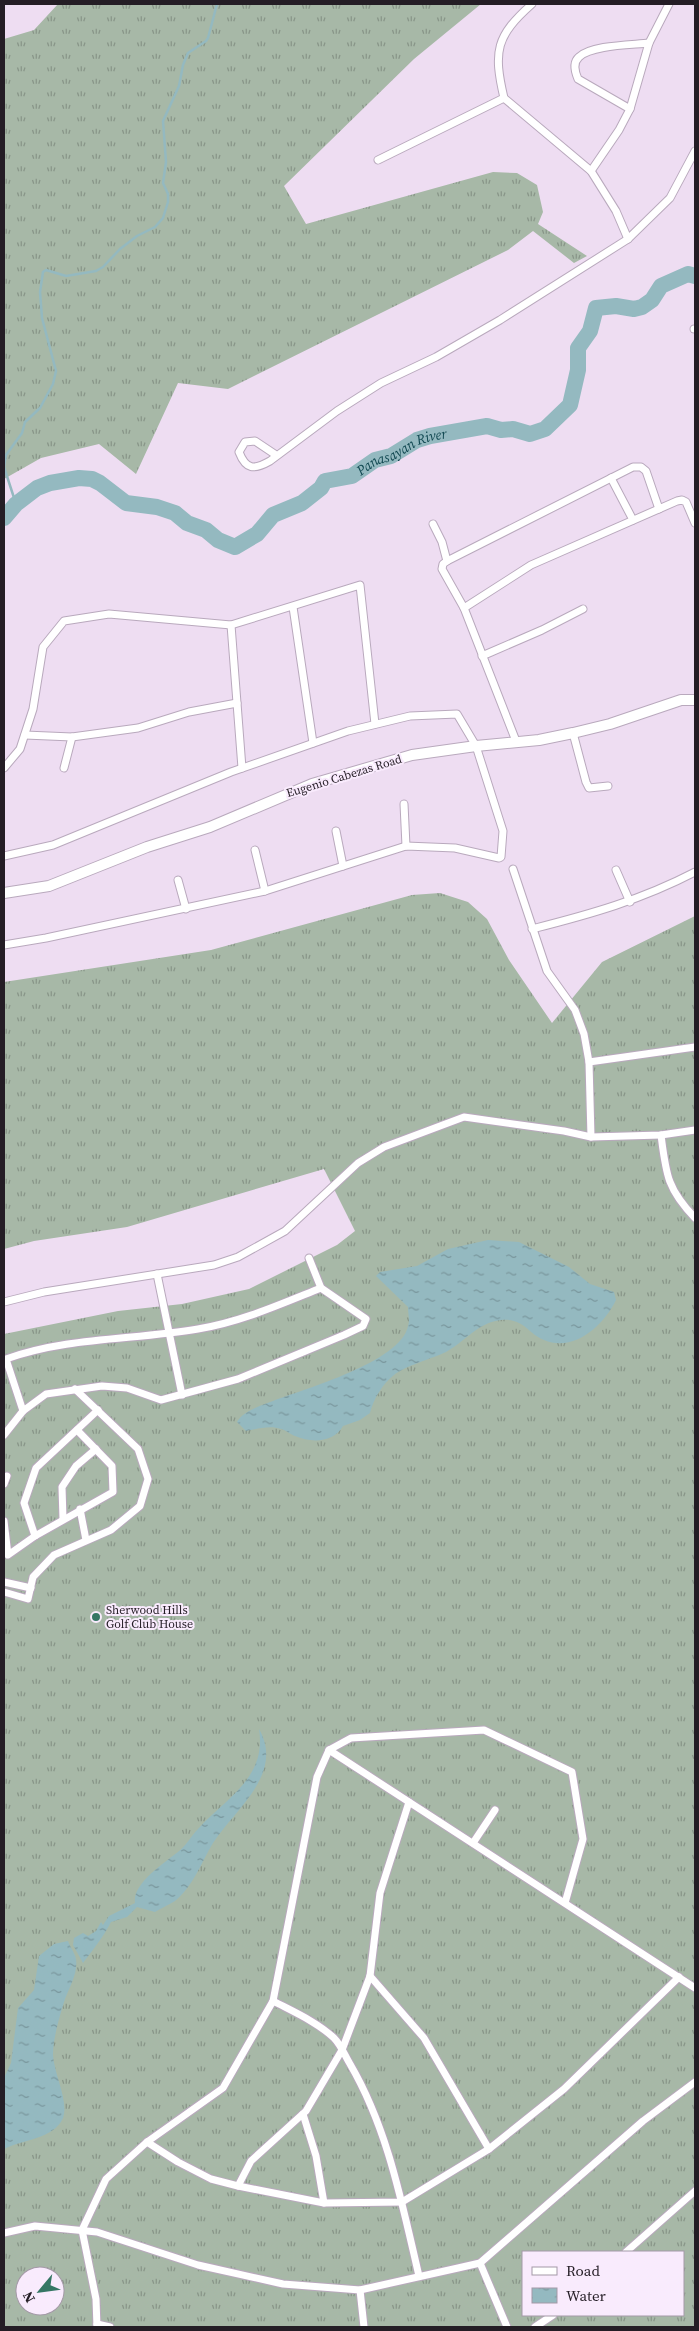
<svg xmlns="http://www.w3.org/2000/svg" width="699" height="2331" font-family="'Source Serif 4',serif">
  <defs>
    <pattern id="grass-tufts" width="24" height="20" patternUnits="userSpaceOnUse" patternTransform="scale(1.25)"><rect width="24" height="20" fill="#a7b8a7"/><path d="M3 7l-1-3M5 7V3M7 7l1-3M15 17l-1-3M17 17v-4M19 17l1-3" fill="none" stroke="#889588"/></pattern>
    <pattern id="water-ripples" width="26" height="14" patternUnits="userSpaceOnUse" patternTransform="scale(1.25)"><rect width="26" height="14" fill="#94b9c0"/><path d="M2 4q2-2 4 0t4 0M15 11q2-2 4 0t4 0" fill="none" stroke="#79969c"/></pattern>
  </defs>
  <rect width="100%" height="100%" fill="#eeddf2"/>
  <!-- grass -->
  <g fill="url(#grass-tufts)" fill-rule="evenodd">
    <path d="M58,4H481L414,59L284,186L306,224L493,172L517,173L537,185L543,212L538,224L587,256L574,263L533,231L508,250L228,389L178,383L136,474L99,444L41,458L4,479V39L34,30Z"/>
    <path d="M440,893L468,902L487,919L509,960L552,1023L602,962L695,916V2327H4V1334L118,1311L182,1304L249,1289L337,1245L355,1231L324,1169L127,1227L34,1241L4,1249V982L211,950L412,895ZM523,2252H683V2315H523ZM25,2276H55V2306H25Z"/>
  </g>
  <!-- water -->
  <g fill="url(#water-ripples)">
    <path d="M488,1240L519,1242L569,1267L590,1284L614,1292L616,1300C604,1325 574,1353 544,1340C526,1332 524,1318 501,1320C477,1323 466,1341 446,1352C431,1359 405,1366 394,1375C383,1383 373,1400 370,1413L360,1420L343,1426C334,1443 311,1443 295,1436C290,1434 286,1430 281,1429C270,1425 257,1429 246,1431L237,1422C243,1411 262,1405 273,1401C304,1389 401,1362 408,1326C410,1321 408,1313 408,1307L376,1276L380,1272L417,1266L448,1249Z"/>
    <path d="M259,1729C285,1774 234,1810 213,1843C201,1863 194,1885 175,1901C169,1905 161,1908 155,1912L137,1907L127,1917L111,1922C104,1936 92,1951 83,1963L73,1945L74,1938L83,1933L88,1936L96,1931L101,1922L103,1925L109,1916L135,1903C132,1884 164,1863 178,1852C186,1846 191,1836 198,1829C226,1798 267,1778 259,1729Z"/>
    <path d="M68,1941C70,1947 75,1953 76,1959C78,1973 70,1986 65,1999C60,2015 53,2038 53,2055C54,2074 69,2101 63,2118C54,2139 21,2140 4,2149V2078L11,2063L18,2008L34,1990L39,1956L54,1944Z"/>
  </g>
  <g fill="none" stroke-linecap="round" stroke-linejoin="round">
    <!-- stream -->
    <path stroke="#94b9c0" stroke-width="2.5" d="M16,504L4,467L6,455L22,433L25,422L40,408L53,384L56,371L42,318L40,292L43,272L46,270L66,276L96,271L103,267L120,249L137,236L155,227L163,218L168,202V194L163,183L166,162L163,121L179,86L183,65L188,53L206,41L208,38L217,4"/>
    <!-- river -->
    <path stroke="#94b9c0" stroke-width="16" id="s1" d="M4,518L16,504L37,488L50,483L79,478L92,479L100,483L126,503L157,507L175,513L187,523L206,530L218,540L235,547L257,534L273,515L302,503L321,488L325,481L352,476L375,460L391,456L417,440L430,436L487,426L501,430L513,429L530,434L545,429L570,405L578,370V348L590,331L596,308L616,306L634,309L642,307L652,300L661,286L688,274L695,276"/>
    <defs>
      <g id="street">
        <path d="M532,4C496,36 493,51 504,98L591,171L616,211L628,239"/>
        <path d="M630,109L578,79C575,72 572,63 579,57C591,45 632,45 649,43"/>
        <path d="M378,160L504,98"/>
        <path d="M591,171L619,130L630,109L649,43L669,4"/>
        <path d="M694,329H695"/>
        <path d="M276,455L255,441L245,442L239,452C246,470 254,470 270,461L337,411L381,383L436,357L500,320L628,239L670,198L695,151"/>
        <path d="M611,478L633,520"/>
        <path d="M433,524L442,542L447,561"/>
        <path d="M293,607L313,743"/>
        <path d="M464,608L442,569L443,564L447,561L633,467H641L646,471L659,509"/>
        <path d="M231,625L242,768"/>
        <path d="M482,656L542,630L583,609"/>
        <path d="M573,733L586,782L589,788L608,786"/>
        <path d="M25,735L72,737L138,728L189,712L237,703"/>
        <path d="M516,741L464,608L531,565L677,501L682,500L686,502L695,523"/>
        <path d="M4,768L20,749L33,709L43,647L64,621L109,614L231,625L360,585L375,724"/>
        <path d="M64,768L72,737"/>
        <path d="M404,804L406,846"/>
        <path d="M336,831L343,866"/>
        <path d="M255,850L265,891"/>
        <path d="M4,856L53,845L231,772L348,731L410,716L457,714L476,746L503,831L501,857L499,858L455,848L406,846L265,891L46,938L4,945"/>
        <path d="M513,869L547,971L575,1010L584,1034L589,1062L591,1137"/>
        <path d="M616,870L630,902"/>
        <path d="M178,880L186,909"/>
        <path d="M532,929C591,914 641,900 695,872"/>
        <path d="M589,1062L695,1047"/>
        <path d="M661,1135C666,1174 667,1189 695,1218"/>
        <path d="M157,1274L182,1395"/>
        <path d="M4,1302L44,1292L214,1265L238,1257L285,1231L358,1163L384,1147L464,1117L564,1131L591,1137L661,1135L695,1130"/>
        <path d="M23,1411L6,1359C67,1337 134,1340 198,1329C241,1322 281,1304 321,1288"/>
        <path d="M4,1435L23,1411L46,1394L102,1386L127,1388L161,1400L238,1379L344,1335L363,1326L366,1319L321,1288L309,1258"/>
        <path d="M4,1484L7,1476"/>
        <path d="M80,1509L86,1540"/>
        <path d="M63,1519L62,1487L76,1466L96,1449"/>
        <path d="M4,1521L8,1555L35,1536L113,1492L112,1466L77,1430"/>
        <path d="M35,1536L24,1503L36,1468L98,1410"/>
        <path d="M4,1582L31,1588"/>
        <path d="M4,1592L28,1599L33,1577L54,1555L111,1530L140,1506L148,1479L138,1449L75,1389"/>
        <path d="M329,1750L695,1988"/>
        <path d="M473,1843L495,1810"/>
        <path d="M370,1976L424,2038L489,2149"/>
        <path d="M273,2001C294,2012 317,2022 334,2038C341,2045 345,2056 350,2064C388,2129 402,2204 419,2276"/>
        <path d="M303,2114L316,2156L324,2203"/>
        <path d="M147,2142L178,2162L211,2179L238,2186L324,2203L402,2202L489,2149L564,2089L679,1977"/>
        <path d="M238,2186L251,2161L306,2111L342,2050L370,1976L380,1893L409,1802"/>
        <path d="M4,2233L35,2226L97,2232L198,2265L283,2284L360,2290L458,2268L480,2263L643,2121L695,2082"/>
        <path d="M626,2252L695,2191"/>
        <path d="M480,2263L507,2327"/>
        <path d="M360,2290L364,2327"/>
        <path d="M97,2324L110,2327"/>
        <path d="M97,2327L96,2299L82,2230L106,2179L147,2142L223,2088L273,2001L317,1777L329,1750L351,1738L484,1730L572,1772L583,1839L565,1903"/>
        <path d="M535,2327L553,2315"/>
      </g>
      <path id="secondary" d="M4,893L49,886L147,847L210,827L312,784L412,755L476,746L539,740L573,733L610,724L681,700H695"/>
    </defs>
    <!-- street casing -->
    <use href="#street" stroke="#b9a9bd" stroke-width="9"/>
    <!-- secondary casing -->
    <use href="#secondary" stroke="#b9a9bd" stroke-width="12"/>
    <!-- street -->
    <use href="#street" stroke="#fff" stroke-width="7"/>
    <!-- secondary -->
    <use href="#secondary" stroke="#fff" stroke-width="10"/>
  </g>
  <!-- markers -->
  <circle fill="#357664" stroke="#f9ebfd" stroke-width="2" cx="96" cy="1617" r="5"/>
  <g text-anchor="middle" stroke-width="4" stroke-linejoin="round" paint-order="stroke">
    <!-- street labels -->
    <g font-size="12" fill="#241d25" stroke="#f9ebfd">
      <text transform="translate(344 776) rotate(-17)" y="4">Eugenio Cabezas Road</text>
    </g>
    <!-- poi labels -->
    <g font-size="12" fill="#241d25" stroke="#f9ebfd" text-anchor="start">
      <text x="106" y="1614">Sherwood Hills<tspan x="106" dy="14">Golf Club House</tspan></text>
    </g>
    <!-- water labels -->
    <g font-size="14" font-style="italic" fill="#124952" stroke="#f9ebfd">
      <text dy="5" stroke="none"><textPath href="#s1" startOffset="461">Panasayan River</textPath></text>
    </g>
  </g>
  <!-- border -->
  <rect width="699" height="2331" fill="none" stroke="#241d25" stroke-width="10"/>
  <!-- legend -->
  <rect x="522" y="2251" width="162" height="65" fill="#f9ebfd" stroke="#a499a7"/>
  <rect x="532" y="2267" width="25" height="8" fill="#ffffff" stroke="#a499a7"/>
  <text x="566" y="2276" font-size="15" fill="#241d25">Road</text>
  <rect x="532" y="2288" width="25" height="15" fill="url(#water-ripples)" stroke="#a499a7"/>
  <text x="566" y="2301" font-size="15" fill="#241d25">Water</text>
  <!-- north arrow -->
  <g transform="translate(40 2291) rotate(241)"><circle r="24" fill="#f9ebfd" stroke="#a499a7"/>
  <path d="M0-4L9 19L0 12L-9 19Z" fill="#357664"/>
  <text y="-8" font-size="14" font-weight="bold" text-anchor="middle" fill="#241d25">N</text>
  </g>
</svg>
